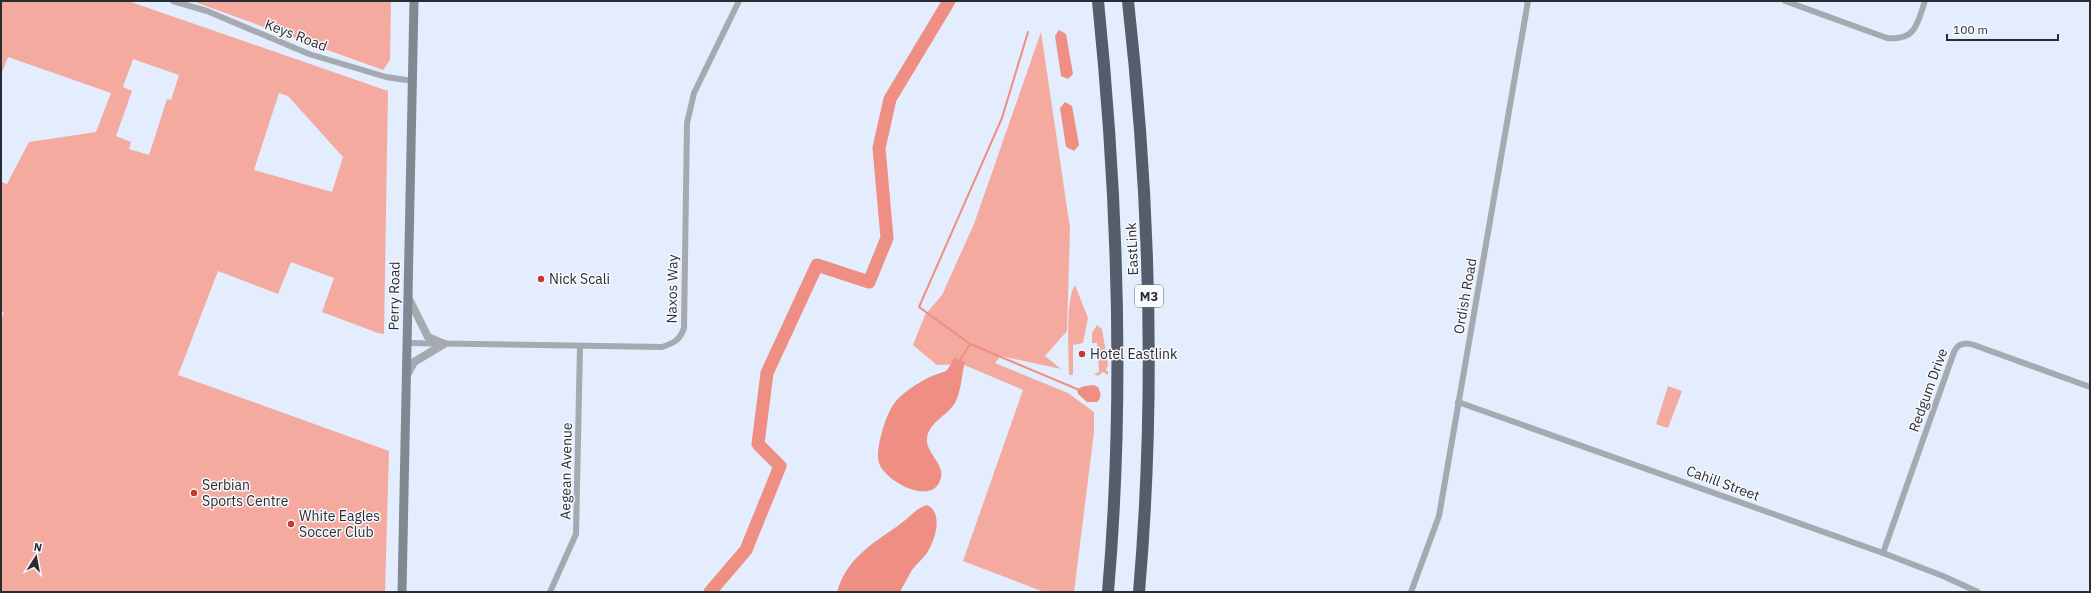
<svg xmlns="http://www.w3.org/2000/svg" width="2091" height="593" font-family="'IBM Plex Sans',sans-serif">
  <rect width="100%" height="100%" fill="#e3edfe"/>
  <!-- green -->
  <g fill="#f5aa9f" fill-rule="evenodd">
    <path d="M1,1H128L388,91L384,334L378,333L322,312L334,278L291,262L278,294L218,271L178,375L389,451L385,592H1V320L4,312L1,311V182L7,184L29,142L96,132L111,93L8,57L1,75ZM133,59L179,75L171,100L167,99L149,155L129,149L131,142L116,136L132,91L123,87ZM279,93L288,96L343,157L332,192L254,170Z"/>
    <path d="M192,1H391L390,60L383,70Z"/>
    <path d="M1041,32L1070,228L1067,331L1045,356L1061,369L1001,356L995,363L1068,393L1094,412V432L1074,592H1044L963,561L1023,390L962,364L937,365L913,345L925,315L942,295L974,224Z"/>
    <path d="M1075,285L1088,318L1083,343L1073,345V375H1069C1069,356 1065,299 1075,285Z"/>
    <path d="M1097,325L1102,329L1108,365L1106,370L1108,372V375L1103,372L1098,376L1094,374L1099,372L1097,343H1092V333Z"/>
    <path d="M1668,386L1682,391L1668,428L1656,424Z"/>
  </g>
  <!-- water -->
  <g fill="#ef8e82">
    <path d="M1059,30L1066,34L1073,74L1068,79L1061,76L1055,36Z"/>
    <path d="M1065,102L1072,106L1079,145L1074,151L1066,147L1060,108Z"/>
    <path d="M954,358L965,362C961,376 962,389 955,403C947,416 929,422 927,438C925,454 949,466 939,483C928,504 885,481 879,463C875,450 885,417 893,405C901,393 919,382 932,376C936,374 942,373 946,371C949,368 952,362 954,358Z"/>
    <path d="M1093,385L1098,387C1101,394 1102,397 1097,402H1087L1078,394L1077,389L1085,386Z"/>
    <path d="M927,505C944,513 935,541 927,553C923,559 916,564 912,570C908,577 904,584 900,592H837C847,558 872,544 899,525C908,519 916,508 927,505Z"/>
  </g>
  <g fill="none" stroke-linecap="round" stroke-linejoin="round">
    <!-- stream -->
    <g stroke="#ef8e82" stroke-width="2">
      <path d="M1028,32L1002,118L919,307L970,344L1077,389"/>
      <path d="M960,360L970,344"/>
    </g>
    <!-- river -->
    <path stroke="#ef8e82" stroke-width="13" d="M710,592L746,550L780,466L758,444L767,373L817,265L869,282L887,238L879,148L890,99L949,1"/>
    <!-- minor -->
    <g stroke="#a5a9b0" stroke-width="6">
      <path d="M173,1L207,11L309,54L386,77L413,81"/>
      <path d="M1785,1L1887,38C1916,41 1917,24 1925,1"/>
      <path d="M407,343L662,347C674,343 680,340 684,328L687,123L694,93L739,1"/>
      <path d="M1458,402L1883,553L1943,576L1978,592"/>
      <path d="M1883,553L1954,352C1958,343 1965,342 1974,345L2090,387"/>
      <path d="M550,592L576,534L580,346"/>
      <path d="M1411,592L1439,516L1528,1"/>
    </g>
    <!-- tertiary -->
    <g stroke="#a5a9b0" stroke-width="8">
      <path d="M408,297L428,337L444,344"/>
      <path d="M407,375L414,362L444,344"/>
    </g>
    <!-- secondary -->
    <path stroke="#828892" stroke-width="9" d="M402,592L414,1"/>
    <!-- motorway -->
    <g stroke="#555d6b" stroke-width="12">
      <path d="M1098,1C1118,198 1125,395 1108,592"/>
      <path d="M1128,1C1150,198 1156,395 1139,592"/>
    </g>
  </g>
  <!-- markers -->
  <g fill="#c5372f" stroke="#f8fafd" stroke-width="1.5">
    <circle cx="541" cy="279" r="4"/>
    <circle cx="1082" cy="354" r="4"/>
    <circle cx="194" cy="493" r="4"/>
    <circle cx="291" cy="524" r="4"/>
  </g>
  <g text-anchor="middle" stroke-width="3" stroke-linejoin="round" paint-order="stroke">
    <!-- shield labels -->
    <rect fill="#f8fafd" stroke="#676a70" stroke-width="1" x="1135" y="285" width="28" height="22" rx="3"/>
    <g font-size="13" font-weight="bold" fill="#292d33">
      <text x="1149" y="301">M3</text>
    </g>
    <!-- street labels -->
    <g font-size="14" fill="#292d33" stroke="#f8fafd">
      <text transform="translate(296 35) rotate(21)" y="5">Keys Road</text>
      <text transform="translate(1132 249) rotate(-92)" y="5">EastLink</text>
      <text transform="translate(672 289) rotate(-89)" y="5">Naxos Way</text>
      <text transform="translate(394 296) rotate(-89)" y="5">Perry Road</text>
      <text transform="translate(1465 296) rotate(-80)" y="5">Ordish Road</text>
      <text transform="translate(1928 390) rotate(-70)" y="5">Redgum Drive</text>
      <text transform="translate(566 471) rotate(-89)" y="5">Aegean Avenue</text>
      <text transform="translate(1723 483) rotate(20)" y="5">Cahill Street</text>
    </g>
    <!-- poi labels -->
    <g font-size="14" fill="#292d33" stroke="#f8fafd" text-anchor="start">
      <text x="549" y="284">Nick Scali</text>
      <text x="1090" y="359">Hotel Eastlink</text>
      <text x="202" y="490">Serbian<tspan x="202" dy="16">Sports Centre</tspan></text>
      <text x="299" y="521">White Eagles<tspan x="299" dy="16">Soccer Club</tspan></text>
    </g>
  </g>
  <!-- border -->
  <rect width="2091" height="593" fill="none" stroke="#292d33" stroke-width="4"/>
  <!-- north arrow -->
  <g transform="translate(36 557) rotate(11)" stroke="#f8fafd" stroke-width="3" paint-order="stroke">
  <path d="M0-3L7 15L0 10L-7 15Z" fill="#292d33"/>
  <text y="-6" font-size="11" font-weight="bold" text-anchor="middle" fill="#292d33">N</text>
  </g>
  <!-- scale -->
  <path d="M1947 34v6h111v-6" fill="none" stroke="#292d33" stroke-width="2"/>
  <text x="1953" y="34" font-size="12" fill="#292d33" stroke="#f8fafd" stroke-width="3" paint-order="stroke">100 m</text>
</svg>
